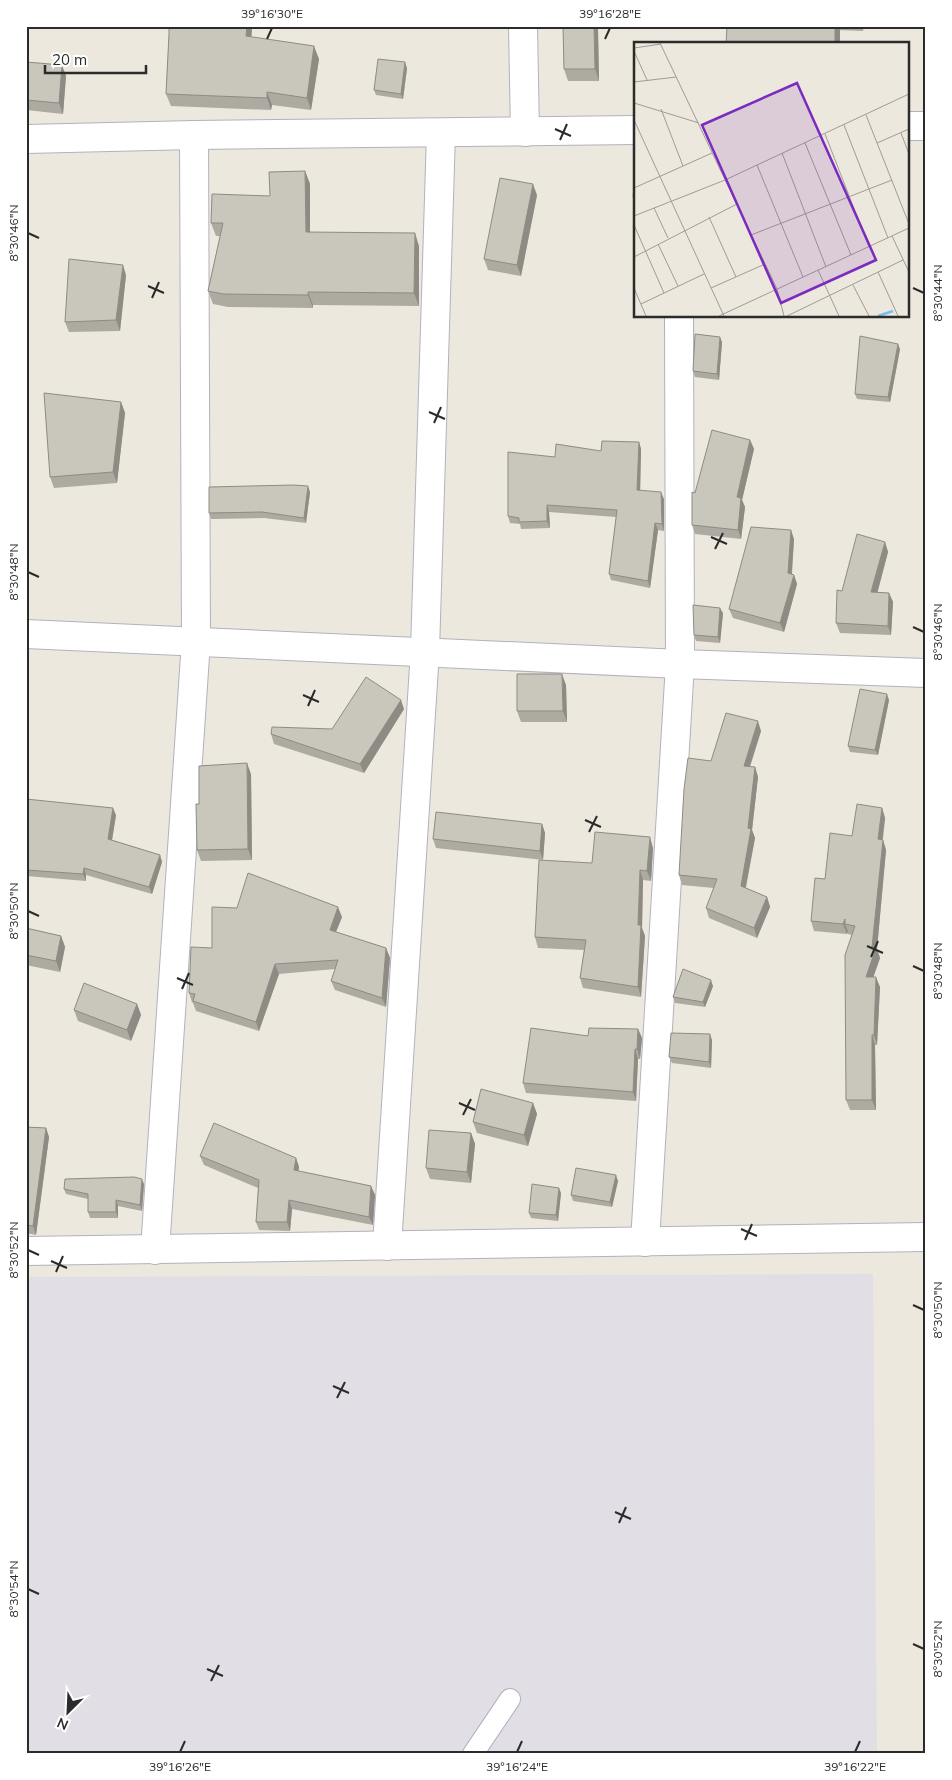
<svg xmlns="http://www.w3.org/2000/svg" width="952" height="1780" font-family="Mulish,sans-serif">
  <rect width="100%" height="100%" fill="#ede8dd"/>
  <!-- industrial -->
  <path fill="#e1dee6" d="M873,1274L877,1754H26V1277Z"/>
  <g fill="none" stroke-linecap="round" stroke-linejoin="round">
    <defs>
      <path id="lane" d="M473,1754L510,1699"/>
      <g id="street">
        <path d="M523,26L525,132"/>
        <path d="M26,634L680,664L926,673"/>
        <path d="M645,1242L680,664L679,316"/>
        <path d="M387,1246L425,651L441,133"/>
        <path d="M155,1250L196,641L194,135"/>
        <path d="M26,1251L926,1237"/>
      </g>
      <g id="secondary">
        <path d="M908,126H926"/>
        <path d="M26,139L194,135L636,130"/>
      </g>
    </defs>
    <!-- lane casing -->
    <use href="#lane" stroke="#b1b2bf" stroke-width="22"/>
    <!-- street casing -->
    <use href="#street" stroke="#b1b2bf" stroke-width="30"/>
    <!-- secondary casing -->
    <use href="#secondary" stroke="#b1b2bf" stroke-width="30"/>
    <!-- lane -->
    <use href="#lane" stroke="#fff" stroke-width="20"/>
    <!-- street -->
    <use href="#street" stroke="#fff" stroke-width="28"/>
    <!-- secondary -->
    <use href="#secondary" stroke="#fff" stroke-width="28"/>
  </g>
  <!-- wall -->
  <g fill="#adaaa2">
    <path d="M169,26H252L251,37L319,59L311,110L272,105L271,110L171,106L166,94L169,34Z"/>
    <path d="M563,26H597L598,29L599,81H568L564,69Z"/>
    <path d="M727,26H864L863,31Z"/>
    <path d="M26,62L66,76L63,114L26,110Z"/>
    <path d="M407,68L403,99L376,95L374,90Z"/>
    <path d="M636,168V203H635L633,197Z"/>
    <path d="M305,171L310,184V232L419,246V306L313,305V308L228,307L213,304L208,291L220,236H216L211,223L270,196Z"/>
    <path d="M537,195L521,276L488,270L484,259Z"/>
    <path d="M126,275L120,331L69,332L65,322Z"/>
    <path d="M722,342L719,380L695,377L693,371Z"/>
    <path d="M900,349L890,402L857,399L855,394Z"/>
    <path d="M121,402L125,413L117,483L54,488L50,477Z"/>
    <path d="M750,440L754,449L742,500L745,507L741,539L695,534L692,525L695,493Z"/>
    <path d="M639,442L641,449L640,491L664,499V531L658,530L650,588L611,580L609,574L616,517L549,512L550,528L521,529L520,524L510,523L508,516L555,457L601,451Z"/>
    <path d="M310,492L306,523L264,518L211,519L209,513Z"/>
    <path d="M794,539L792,575H794L797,584L784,632L733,618L729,609Z"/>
    <path d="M885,542L888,552L877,592L889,593L893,602L891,635L840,633L836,623L842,591Z"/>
    <path d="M723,613L720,643L696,641L694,635Z"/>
    <path d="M566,685L567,722H521L517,711Z"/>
    <path d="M889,700L878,755L850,752L848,746Z"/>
    <path d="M404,709L364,773L274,744L271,734L332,729Z"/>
    <path d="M761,731L750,767H755L758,777L752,830L755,838L746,888L767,897L770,907L757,938L709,918L706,908L714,888L682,885L679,875L711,761Z"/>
    <path d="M251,774L252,860L201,861L197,850L199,804Z"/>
    <path d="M26,799L116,815L112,840L160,855L162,862L152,894L86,875V881L26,876Z"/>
    <path d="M882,808L885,818L883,840L886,850L877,949L880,958L873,977L880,987L877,1045H875L876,1110H850L846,1100L852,935L848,934V932L847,934L814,931L811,921L852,836Z"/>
    <path d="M542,824L545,833L543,860L436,848L433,839Z"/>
    <path d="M653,848L651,881L643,880L642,928L645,936L641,997L583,988L580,978L584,950L538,948L535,937L592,863Z"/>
    <path d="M342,917L336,932L386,948L390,958L386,1007L335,990L331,981L335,969L279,974L259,1031L196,1011L193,1003L192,1002L189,993L212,948Z"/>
    <path d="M26,928L61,936L65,947L60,972L26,965Z"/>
    <path d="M713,986L705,1007L675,1003L673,997Z"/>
    <path d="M137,1004L141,1015L131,1041L78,1021L74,1010Z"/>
    <path d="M638,1029L642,1038L640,1059H638L636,1101L526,1093L523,1083L588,1036Z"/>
    <path d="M712,1040L711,1068L672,1063L669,1057Z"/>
    <path d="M533,1103L537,1114L528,1146L477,1133L473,1122Z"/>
    <path d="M26,1127L46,1128L49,1137L36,1235L26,1233Z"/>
    <path d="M471,1133L475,1144L471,1183L430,1179L426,1168Z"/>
    <path d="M200,1156L296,1158L299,1167L298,1171L371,1186L375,1195L373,1225L292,1209L290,1231L259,1230L256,1222L258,1188L204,1165Z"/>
    <path d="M618,1181L612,1207L573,1201L571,1195Z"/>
    <path d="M144,1184L142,1211L118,1206V1218H90L88,1212V1199L66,1194L64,1189Z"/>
    <path d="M561,1193L558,1221L531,1218L529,1213Z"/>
  </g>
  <!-- shaded-wall -->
  <g fill="#8d8b84">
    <path d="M247,26H252L251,48L246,36Z"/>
    <path d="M594,26H597L598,29L599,81L595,69Z"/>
    <path d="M835,26H839L840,30V44H835Z"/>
    <path d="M314,46L319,59L311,110L307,98Z"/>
    <path d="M405,62L407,68L403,99L401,94Z"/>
    <path d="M62,65L66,76L63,114L59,103Z"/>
    <path d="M267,92L272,105L271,110L267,98Z"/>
    <path d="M305,171L310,184V245L306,232Z"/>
    <path d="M533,184L537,195L521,276L517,265Z"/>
    <path d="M415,233L419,246V306L414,293Z"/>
    <path d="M123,265L126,275L120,331L116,320Z"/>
    <path d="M308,292L313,305V308L308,295Z"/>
    <path d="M720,337L722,342L719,380L717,374Z"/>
    <path d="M898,344L900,349L890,402L888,397Z"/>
    <path d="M121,402L125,413L117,483L113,472Z"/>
    <path d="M750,440L754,449L742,500L745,507L741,539L738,530L737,497Z"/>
    <path d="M639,442L641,449L640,497L637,490Z"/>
    <path d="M308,486L310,492L306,523L304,518Z"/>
    <path d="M661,492L664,499V531L662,524Z"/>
    <path d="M547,505L549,512L550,528L547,521Z"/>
    <path d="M655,523L658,530L650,588L648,581Z"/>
    <path d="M791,530L794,539L791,582L788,573Z"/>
    <path d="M885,542L888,552L875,602L871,592Z"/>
    <path d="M794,575L797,584L784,632L780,623Z"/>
    <path d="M889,593L893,602L891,635L888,626Z"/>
    <path d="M720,608L723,613L720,643L718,637Z"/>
    <path d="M562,674L566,685L567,722L563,711Z"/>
    <path d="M887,694L889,700L878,755L875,750Z"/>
    <path d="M401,700L404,709L364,773L360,764Z"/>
    <path d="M758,721L761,731L747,775L744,766Z"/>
    <path d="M247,763L251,774L252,860L248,849Z"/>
    <path d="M755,767L758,777L752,830L755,838L744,895L741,886Z"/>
    <path d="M113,808L116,815L111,846L108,839Z"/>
    <path d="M882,808L885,818L881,849L878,839Z"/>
    <path d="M542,824L545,833L543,860L540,851Z"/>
    <path d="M650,837L653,848L651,881L647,871Z"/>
    <path d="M883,840L886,850L877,949L880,958L870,987L866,977L872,947Z"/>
    <path d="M160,855L162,862L152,894L149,887Z"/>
    <path d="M84,868L86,875V881L83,874Z"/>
    <path d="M640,870L643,880L642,928L645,936L641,997L638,987V925Z"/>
    <path d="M767,897L770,907L757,938L754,928Z"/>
    <path d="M338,907L342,917L333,939L330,930Z"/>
    <path d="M845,919V924L848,932L847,934L843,924Z"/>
    <path d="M61,936L65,947L60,972L56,961Z"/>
    <path d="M386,948L390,958L386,1007L382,998Z"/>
    <path d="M275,964L279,974L259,1031L256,1022Z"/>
    <path d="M876,977L880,987L877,1045L874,1035Z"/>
    <path d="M711,980L713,986L705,1007L703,1002Z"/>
    <path d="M137,1004L141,1015L131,1041L127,1030Z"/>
    <path d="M638,1029L642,1038L640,1059L637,1049Z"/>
    <path d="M710,1034L712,1040L711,1068L709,1062Z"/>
    <path d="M872,1035L875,1045L876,1110L872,1100Z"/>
    <path d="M635,1049L638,1059L636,1101L633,1092Z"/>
    <path d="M533,1103L537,1114L528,1146L524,1135Z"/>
    <path d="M46,1128L49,1137L36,1235L33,1226Z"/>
    <path d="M471,1133L475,1144L471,1183L467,1172Z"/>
    <path d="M296,1158L299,1167L297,1179L294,1170Z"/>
    <path d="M616,1175L618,1181L612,1207L610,1202Z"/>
    <path d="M142,1179L144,1184L142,1211L140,1205Z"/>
    <path d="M371,1186L375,1195L373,1225L369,1217Z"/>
    <path d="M559,1188L561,1193L558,1221L556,1215Z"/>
    <path d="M116,1200L118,1206V1218L116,1212Z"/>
    <path d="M289,1200L292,1209L290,1231L287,1222Z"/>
  </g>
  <!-- building -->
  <g fill="#c9c6bc" stroke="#8d8b84">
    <path d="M169,26H247L246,36L314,46L307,98L267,92V98L166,94L169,34Z"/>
    <path d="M563,26H594L595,69H564Z"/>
    <path d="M727,26H835V44H726Z"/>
    <path d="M378,59L405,62L401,94L374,90Z"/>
    <path d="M26,62L62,65L59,103L26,100Z"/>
    <path d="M636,168V198L633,197Z"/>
    <path d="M305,171L306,232L415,233L414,293L308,292V295L223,294L208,291L223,223H211L212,194L270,196L269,172Z"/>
    <path d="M500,178L533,184L517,265L484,259Z"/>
    <path d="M69,259L123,265L116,320L65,322Z"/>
    <path d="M695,334L720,337L717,374L693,371Z"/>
    <path d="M860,336L898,344L888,397L855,394Z"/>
    <path d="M44,393L121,402L113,472L50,477Z"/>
    <path d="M712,430L750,440L737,497L741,498L738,530L692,525V492L695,493Z"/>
    <path d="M602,441L639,442L637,490L661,492L662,524L655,523L648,581L609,574L617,510L547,505V521L519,522V518L508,516V452L555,457L556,444L601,451Z"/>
    <path d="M293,485L308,486L304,518L262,512L209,513V487Z"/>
    <path d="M751,527L791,530L788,573L794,575L780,623L729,609Z"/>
    <path d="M857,534L885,542L871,592L889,593L888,626L836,623L837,590L842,591Z"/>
    <path d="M693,605L720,608L718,637L694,635Z"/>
    <path d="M517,674H562L563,711H517Z"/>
    <path d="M366,677L401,700L360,764L271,734L272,727L332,729Z"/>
    <path d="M860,689L887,694L875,750L848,746Z"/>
    <path d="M726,713L758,721L744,766L755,767L748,828L751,829L741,886L767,897L754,928L706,908L717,879L679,875L684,789L688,758L711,761Z"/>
    <path d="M247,763L248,849L197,850L196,804H199V766Z"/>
    <path d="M26,799L113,808L108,839L160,855L149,887L84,868L83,874L26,870Z"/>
    <path d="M857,804L882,808L878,839L883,840L872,947L876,948L866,977H876L874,1035H872V1100H846L845,955L855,926L845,924V919L843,924L811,921L815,878L825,879L830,833L852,836Z"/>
    <path d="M436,812L542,824L540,851L433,839Z"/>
    <path d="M595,832L650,837L647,871L640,870L638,925H641L638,987L580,978L586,940L535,937L539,860L592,863Z"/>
    <path d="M248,873L338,907L330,930L386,948L382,998L331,981L338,960L275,964L256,1022L193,1001L195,994L189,993L191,947L212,948V907L237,908Z"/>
    <path d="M26,928L61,936L56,961L26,955Z"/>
    <path d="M683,969L711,980L703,1002L673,997Z"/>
    <path d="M84,983L137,1004L127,1030L74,1010Z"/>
    <path d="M531,1028L588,1036L589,1028L638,1029L637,1049H635L633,1092L523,1083Z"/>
    <path d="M671,1033L710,1034L709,1062L669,1057Z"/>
    <path d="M481,1089L533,1103L524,1135L473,1122Z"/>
    <path d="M214,1123L296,1158L294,1170L371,1186L369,1217L289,1200L287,1222H256L259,1180L200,1156Z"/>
    <path d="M26,1127L46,1128L33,1226L26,1225Z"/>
    <path d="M429,1130L471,1133L467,1172L426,1168Z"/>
    <path d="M576,1168L616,1175L610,1202L571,1195Z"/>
    <path d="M134,1177L142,1179L140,1205L116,1200V1212H88V1194L64,1189L65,1179Z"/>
    <path d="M532,1184L559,1188L556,1215L529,1213Z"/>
  </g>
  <!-- ticks -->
  <path fill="none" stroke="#2b2b2b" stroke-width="2" d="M267,39L272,28M605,39L610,28M555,129L571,136M560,140L567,124M28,233L39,238M148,286L164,293M913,288L924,293M152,298L159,282M429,412L445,419M434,423L441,407M711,537L727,544M715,549L723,533M28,572L39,577M913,627L924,632M303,695L319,702M308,706L315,690M585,820L601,827M589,832L597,816M28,911L39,916M867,946L883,953M871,957L878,941M913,966L924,971M177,978L193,985M182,989L189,973M459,1103L475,1110M463,1115L471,1099M741,1229L757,1236M745,1240L752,1224M28,1250L39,1255M51,1261L67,1268M56,1272L63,1256M913,1305L924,1310M333,1386L349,1393M337,1398L345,1382M615,1512L631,1519M619,1523L626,1507M28,1589L39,1594M913,1644L924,1649M207,1669L223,1676M211,1681L219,1665M180,1752L185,1741M517,1752L522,1741M855,1752L860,1741"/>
  <!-- overview -->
  <g transform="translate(634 42)">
    <rect width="275" height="275" fill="#ede8dd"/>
    <path fill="none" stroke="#70c1f0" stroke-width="2.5" d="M244,274L259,269"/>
    <path fill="none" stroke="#9f9c96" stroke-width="1" d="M26,1L143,247L150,274M0,6L27,2M0,9L13,38M0,40L42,35M0,61L65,81M27,67L49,124M232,73L275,182M0,78L90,274M210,83L254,196M267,91L275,112M191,92L235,205M171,101L217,213M243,101L275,87M148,111L192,225M123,123L169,235M0,146L78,111M20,166L34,196M0,174L91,138L275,52M75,175L102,235M0,183L30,251M117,193L258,138M258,194L275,230M24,202L44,244M0,215L103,162M184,228L205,274M244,230L264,274M219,243L235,274M0,246L12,274M77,246L131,222M7,262L70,232M85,274L275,186M153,274L269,218"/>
    <path fill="#7b2cbf" fill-opacity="0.15" stroke="#7b2cbf" stroke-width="2.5" d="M163,41L242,218L147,261L68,83Z"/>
    <rect width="275" height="275" fill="none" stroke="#2b2b2b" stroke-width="2.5"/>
  </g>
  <!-- border -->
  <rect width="952" height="1780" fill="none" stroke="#ffffff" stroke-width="55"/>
  <!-- north arrow -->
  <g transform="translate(68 1712) rotate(204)" stroke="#ffffff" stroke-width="4" paint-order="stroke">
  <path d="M0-4L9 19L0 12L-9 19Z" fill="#2b2b2b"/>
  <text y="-8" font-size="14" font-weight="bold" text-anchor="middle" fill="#2b2b2b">N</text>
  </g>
  <!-- scale -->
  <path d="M45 65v8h101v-8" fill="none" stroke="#2b2b2b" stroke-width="2.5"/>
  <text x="52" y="65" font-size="15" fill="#2b2b2b" stroke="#ffffff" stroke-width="4" paint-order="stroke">20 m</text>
  <rect x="28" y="28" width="896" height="1724" fill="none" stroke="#2b2b2b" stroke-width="2"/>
  <g font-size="12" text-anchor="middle" fill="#2b2b2b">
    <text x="272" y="18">39°16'30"E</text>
    <text x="610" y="18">39°16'28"E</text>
    <text transform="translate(14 233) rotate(-90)" y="4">8°30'46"N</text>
    <text transform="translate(938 293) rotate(-90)" y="4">8°30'44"N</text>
    <text transform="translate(14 572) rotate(-90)" y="4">8°30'48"N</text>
    <text transform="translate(938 632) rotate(-90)" y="4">8°30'46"N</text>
    <text transform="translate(14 911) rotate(-90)" y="4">8°30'50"N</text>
    <text transform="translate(938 971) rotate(-90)" y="4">8°30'48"N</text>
    <text transform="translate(14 1250) rotate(-90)" y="4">8°30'52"N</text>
    <text transform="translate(938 1310) rotate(-90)" y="4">8°30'50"N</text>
    <text transform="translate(14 1589) rotate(-90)" y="4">8°30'54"N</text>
    <text transform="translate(938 1649) rotate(-90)" y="4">8°30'52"N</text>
    <text x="180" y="1771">39°16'26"E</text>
    <text x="517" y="1771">39°16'24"E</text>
    <text x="855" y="1771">39°16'22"E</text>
  </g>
</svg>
